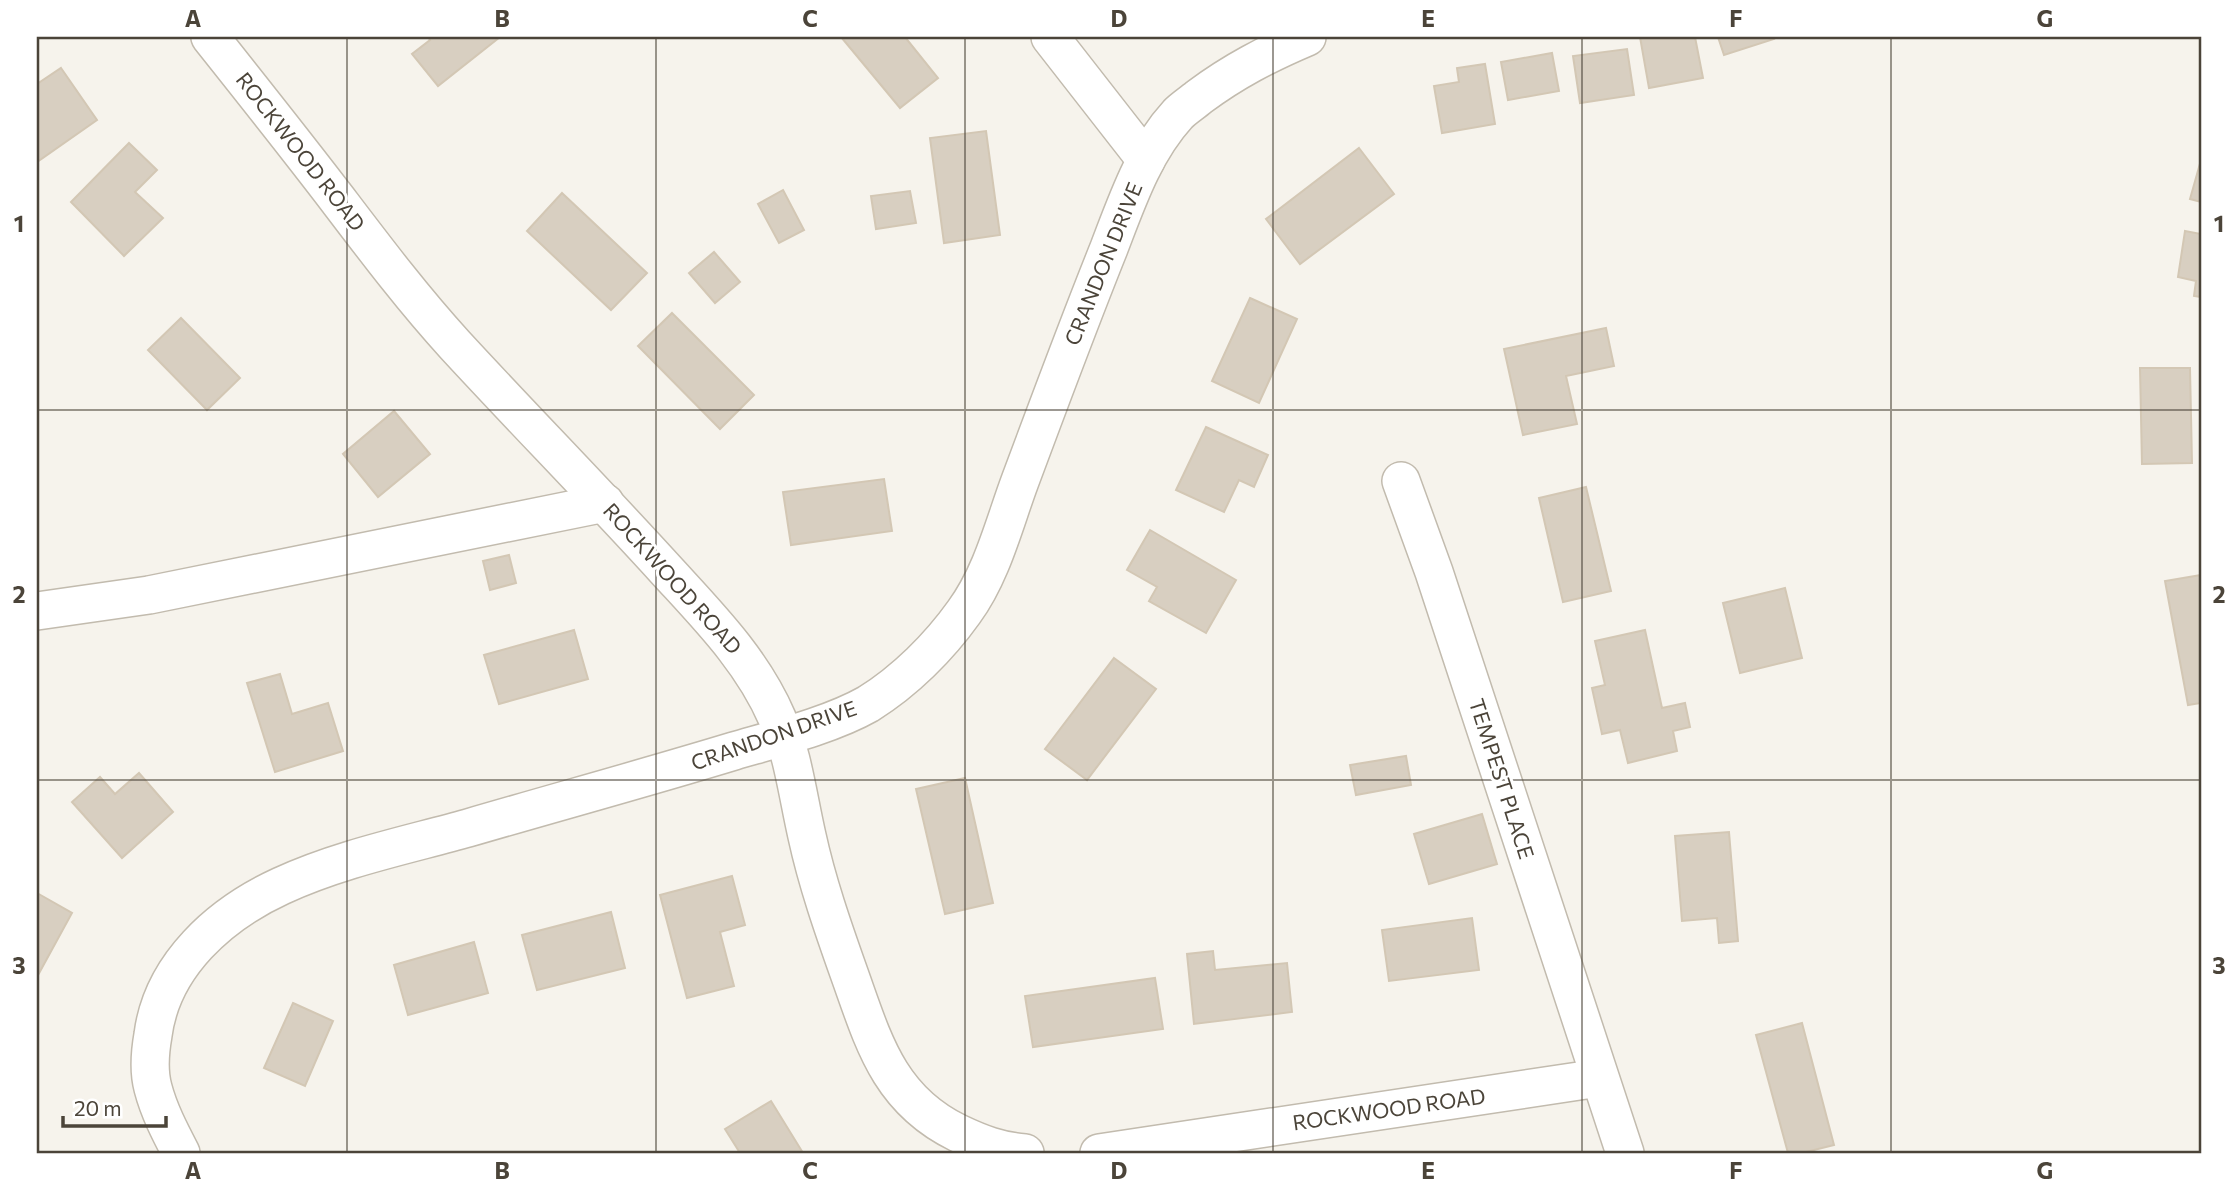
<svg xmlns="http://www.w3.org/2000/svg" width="2238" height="1190" font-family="Commissioner,sans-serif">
  <rect width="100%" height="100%" fill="#f6f3ec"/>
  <!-- building -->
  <g fill="#d8cfc1" stroke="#d3c7b4" stroke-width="2">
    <path d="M428,37H500L438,86L412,54L430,40Z"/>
    <path d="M841,37H905L938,78L900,108Z"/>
    <path d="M1640,37H1695L1703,78L1649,88Z"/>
    <path d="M1718,37H1773L1774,39L1724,55Z"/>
    <path d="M1627,49L1634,95L1580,103L1573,56Z"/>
    <path d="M1552,53L1559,91L1508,100L1501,62Z"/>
    <path d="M1485,64L1495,124L1442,133L1434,86L1459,82L1457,68Z"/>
    <path d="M61,68L97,120L37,162V84Z"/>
    <path d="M986,131L1000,235L944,243L930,138Z"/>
    <path d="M129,143L157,170L135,192L163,218L124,256L71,202Z"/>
    <path d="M1359,148L1394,194L1300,264L1266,219Z"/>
    <path d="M2201,160V202L2190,199Z"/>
    <path d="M783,190L804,230L779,243L758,204Z"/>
    <path d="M910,191L916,223L876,229L871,196Z"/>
    <path d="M562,193L647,273L611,310L527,231Z"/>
    <path d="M2185,231L2201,234V297L2194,296L2196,281L2178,277Z"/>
    <path d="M714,252L740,282L715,303L689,273Z"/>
    <path d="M1250,298L1297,319L1259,403L1212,381Z"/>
    <path d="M672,313L754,395L720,429L638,346Z"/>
    <path d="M181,318L240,378L207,410L148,350Z"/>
    <path d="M1606,328L1614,366L1566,376L1577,424L1523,435L1504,349Z"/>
    <path d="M2140,368H2190L2192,463L2142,464Z"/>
    <path d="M394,411L430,454L378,497L343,454Z"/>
    <path d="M1206,427L1268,455L1254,487L1239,480L1224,512L1176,490Z"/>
    <path d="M884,479L892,531L791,545L783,492Z"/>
    <path d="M1586,487L1611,591L1563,602L1539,498Z"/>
    <path d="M1150,530L1236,580L1206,633L1149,601L1157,587L1127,570Z"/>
    <path d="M509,555L516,583L490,590L483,561Z"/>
    <path d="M2201,575V703L2188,705L2165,581Z"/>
    <path d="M1785,588L1802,658L1740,673L1723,603Z"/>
    <path d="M574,630L588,679L499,704L484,655Z"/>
    <path d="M1645,630L1662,708L1685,703L1690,727L1673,731L1677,751L1628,763L1620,730L1602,734L1592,688L1605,685L1595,641Z"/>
    <path d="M1114,658L1156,689L1087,780L1045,749Z"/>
    <path d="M280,674L292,714L328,703L343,751L275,772L247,683Z"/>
    <path d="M1406,756L1411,785L1356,795L1350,765Z"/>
    <path d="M139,773L173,812L122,858L72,802L100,777L115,794Z"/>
    <path d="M965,778L993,903L945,914L916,789Z"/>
    <path d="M1482,814L1497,864L1429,884L1414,834Z"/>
    <path d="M1729,832L1738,941L1719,943L1717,918L1682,921L1675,836Z"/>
    <path d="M732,876L745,925L720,932L734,986L687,998L660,895Z"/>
    <path d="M37,893L72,913L37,977Z"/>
    <path d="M611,912L625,968L537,990L522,935Z"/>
    <path d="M1472,918L1479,970L1389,981L1382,930Z"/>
    <path d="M474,942L488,993L408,1015L394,965Z"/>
    <path d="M1213,951L1215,970L1287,963L1292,1012L1194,1024L1187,954Z"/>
    <path d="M1155,978L1163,1029L1033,1047L1025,996Z"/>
    <path d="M293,1003L333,1021L305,1086L264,1068Z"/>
    <path d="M1802,1023L1834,1145L1802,1153H1788L1756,1035Z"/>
    <path d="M771,1101L803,1153H740L725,1129Z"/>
  </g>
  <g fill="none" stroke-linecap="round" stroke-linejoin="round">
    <defs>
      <g id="minor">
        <path d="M210,37C253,91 296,145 338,200C376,250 413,299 455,345C525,421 597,494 666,570C708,616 752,660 777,718C793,754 798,797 807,836C817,882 833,928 849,973C873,1040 888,1099 958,1133C981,1144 1000,1151 1025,1153"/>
        <path d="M1050,37L1146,160"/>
        <path d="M1401,481L1434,572L1625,1153"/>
        <path d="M37,611L149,595L605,503"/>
        <path d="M181,1153C170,1132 159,1111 153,1088C148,1070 150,1052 153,1035C162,965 220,914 281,886C339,859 407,845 468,828C557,802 645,778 734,751C775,739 831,725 868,704C905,681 939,647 964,612C992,574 1004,524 1020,481C1049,403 1078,325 1109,248C1127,201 1144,151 1178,114C1184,108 1192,103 1199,97C1234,71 1267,54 1307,37"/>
        <path d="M1099,1153L1599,1078"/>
      </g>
    </defs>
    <!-- minor casing -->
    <use href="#minor" stroke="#c2bbae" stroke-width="40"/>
    <!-- minor -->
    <use href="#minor" stroke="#fff" stroke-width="37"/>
  </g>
  <!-- grid -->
  <path fill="none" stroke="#4b4439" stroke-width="2" stroke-opacity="0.55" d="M347,37V1153M656,37V1153M965,37V1153M1273,37V1153M1582,37V1153M1891,37V1153M37,410H2201M37,780H2201"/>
  <g text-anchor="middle" stroke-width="6" stroke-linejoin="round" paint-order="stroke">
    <!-- street labels -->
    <g font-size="21" fill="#4b4439" stroke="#fff">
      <text transform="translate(300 152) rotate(52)" y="7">ROCKWOOD ROAD</text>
      <text transform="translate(1104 264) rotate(-68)" y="7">CRANDON DRIVE</text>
      <text transform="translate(672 579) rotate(48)" y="7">ROCKWOOD ROAD</text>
      <text transform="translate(774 736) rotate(-19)" y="7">CRANDON DRIVE</text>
      <text transform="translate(1501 779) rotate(72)" y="7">TEMPEST PLACE</text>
      <text transform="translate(1389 1110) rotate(-8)" y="7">ROCKWOOD ROAD</text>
    </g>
  </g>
  <!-- border -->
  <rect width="2238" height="1190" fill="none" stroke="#ffffff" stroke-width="77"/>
  <!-- scale -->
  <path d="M63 1116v10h103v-10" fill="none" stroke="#4b4439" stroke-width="3.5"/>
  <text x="74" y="1116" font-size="21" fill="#4b4439" stroke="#ffffff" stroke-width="5" paint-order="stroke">20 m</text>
  <rect x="38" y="38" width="2162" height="1114" fill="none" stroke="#4b4439" stroke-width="2.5"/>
  <g font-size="23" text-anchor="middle" font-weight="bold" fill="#4b4439">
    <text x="193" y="27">A</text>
    <text x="502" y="27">B</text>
    <text x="810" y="27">C</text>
    <text x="1119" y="27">D</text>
    <text x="1428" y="27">E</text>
    <text x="1736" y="27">F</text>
    <text x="2045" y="27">G</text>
    <text x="19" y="232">1</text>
    <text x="2219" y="232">1</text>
    <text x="19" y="603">2</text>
    <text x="2219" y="603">2</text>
    <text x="19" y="974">3</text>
    <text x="2219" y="974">3</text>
    <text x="193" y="1179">A</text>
    <text x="502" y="1179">B</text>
    <text x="810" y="1179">C</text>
    <text x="1119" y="1179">D</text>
    <text x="1428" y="1179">E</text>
    <text x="1736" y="1179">F</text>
    <text x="2045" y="1179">G</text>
  </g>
</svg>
